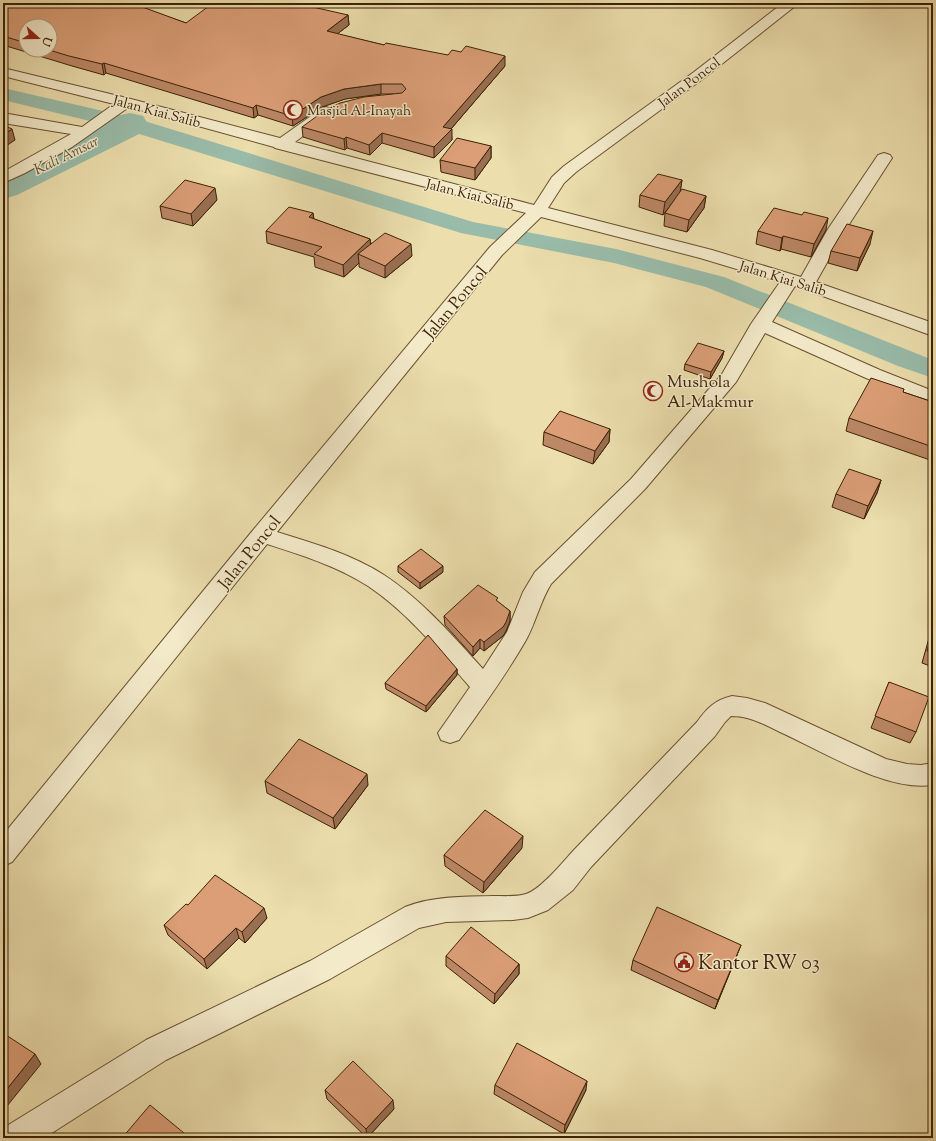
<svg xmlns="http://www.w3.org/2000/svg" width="936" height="1141" font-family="'Sorts Mill Goudy',serif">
  <rect width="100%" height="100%" fill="#ecdead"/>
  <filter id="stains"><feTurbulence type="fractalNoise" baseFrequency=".005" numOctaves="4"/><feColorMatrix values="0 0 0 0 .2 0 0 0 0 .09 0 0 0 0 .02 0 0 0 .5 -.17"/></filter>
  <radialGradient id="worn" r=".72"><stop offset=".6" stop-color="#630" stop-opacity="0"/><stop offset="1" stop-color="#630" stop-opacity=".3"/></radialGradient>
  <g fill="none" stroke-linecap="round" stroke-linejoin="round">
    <!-- canal -->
    <path fill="#99bcaa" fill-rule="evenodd" d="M3,88L138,119L473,222L616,249L724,277L933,360V378L898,366L706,287L614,263L461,233L123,129L3,100Z"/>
    <!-- river -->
    <path fill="#99bcaa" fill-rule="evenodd" d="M130,113L143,116L148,124L143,132L17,195L3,199V172L117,116Z"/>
    <defs>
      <g id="minor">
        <path d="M783,3H799L704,78L576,172L564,183L548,208L712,250L801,277L828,229L878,155L884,153L890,155L892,158L846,229L816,282L933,323V336L795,286L772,322L880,370L933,391V405L866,378L765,333L736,382L645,489L551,584C540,602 536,622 526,640C506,675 482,708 459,740L450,743L441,740L438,733L470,687C439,651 408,613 368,586C337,566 301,555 267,544L12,862L3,866V835L254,529L490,247L526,213L275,148L274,147L129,107L72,147L25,173L3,183V172L71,134L3,123V113L82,127L114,104L3,76V68L131,99L280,138L321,109L326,107L331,109L334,112L331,115L295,142L534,205L552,177L564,166L694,72ZM541,217L700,258L780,282L751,324L722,374L631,479L535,572L523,592L507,632L483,669C452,635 422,600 384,575C351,554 313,543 277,532L502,255Z"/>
        <path d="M732,696L747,698L765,703L886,759L907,764L921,765L933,763V785C887,792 822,751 780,732C764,724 749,716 731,716L725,722L715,736L591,867L573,890L548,910L528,918L513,920L446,922L419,928L330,979L166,1060L44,1138H3L5,1127L146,1040L310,961L405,907C433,896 463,897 493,896C503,896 516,897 526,894C540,890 563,862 573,851L697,722C707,708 715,700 732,696Z"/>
      </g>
    </defs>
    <!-- minor casing -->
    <use href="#minor" stroke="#69502e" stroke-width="2"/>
    <!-- minor -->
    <use href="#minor" fill="#f3eaca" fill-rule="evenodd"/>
  </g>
  <!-- wall -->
  <g fill="#bc8866" stroke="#3d2104" fill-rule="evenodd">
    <path d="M3,3H153L146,9L186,23L348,15L349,25L337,34L384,45L505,66L451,129L452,140L434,158L382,143L370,155L347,148L345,150L303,137L302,127L393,94H381L345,99L322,107L293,126L258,115L254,118L106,73L104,75L72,66L3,45ZM26,26L50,50H26Z"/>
    <path d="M491,146V158L475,180L441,172L440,160Z"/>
    <path d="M682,180L680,192L706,196L704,208L687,232L664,226L665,213L674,200L663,215L639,207L640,195Z"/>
    <path d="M217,200L193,226L162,218L160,206Z"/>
    <path d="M313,213L314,219L370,239L371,244L412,256L385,278L359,267V263L344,277L315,267L314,257L267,243L266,231Z"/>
    <path d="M826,230L811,257L781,249L780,251L756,244L758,231Z"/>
    <path d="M870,244L857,271L828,263L831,251Z"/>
    <path d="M724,351L722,358L710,379L684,370L685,364Z"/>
    <path d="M904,389L903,392L933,402V461L846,431L849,418Z"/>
    <path d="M610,429L609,442L593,464L543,445L544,432Z"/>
    <path d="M881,480L877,493L864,519L832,507L836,494Z"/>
    <path d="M398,566L443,572L420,589L398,572Z"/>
    <path d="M498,602L510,611V621L506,631L503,636L484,651L480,648L473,656L445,625L444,616Z"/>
    <path d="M933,630V667L922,663L929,638Z"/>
    <path d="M457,669V675L426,712L386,689L385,683Z"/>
    <path d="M889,682L916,732L910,743L871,728Z"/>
    <path d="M265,781L368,785L335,829L267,793Z"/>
    <path d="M522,848L483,893L445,866L444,855Z"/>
    <path d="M188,905L267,918L245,943L239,938L207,969L168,935L164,925Z"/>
    <path d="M737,955L715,1009L631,970L633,960Z"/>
    <path d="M446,956L519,964V974L494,1004L446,966Z"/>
    <path d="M495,1085L586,1090L564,1134L494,1094Z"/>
    <path d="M325,1090L394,1109L367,1138L327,1099Z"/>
  </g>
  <!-- shaded-wall -->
  <g fill="#996f53" stroke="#3d2104">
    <path d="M139,3H153L139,15L137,5Z"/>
    <path d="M348,15L349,25L328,41L327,31Z"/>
    <path d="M505,56V66L444,137L443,127Z"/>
    <path d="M104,63L106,73L104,75L102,64Z"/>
    <path d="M381,84V94L345,99L322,107L293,126L292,116L321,97L344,89Z"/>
    <path d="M256,105L258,115L254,118L253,108Z"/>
    <path d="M12,129L15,140L3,148V135Z"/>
    <path d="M452,129V140L434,158V147Z"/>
    <path d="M382,133V143L370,155L369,145Z"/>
    <path d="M346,137L347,148L345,150L344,139Z"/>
    <path d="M491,146V158L475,180V168Z"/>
    <path d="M682,180L680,193L663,215L665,202Z"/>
    <path d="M215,188L217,200L193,226L191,214Z"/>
    <path d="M706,196L704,208L687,232L689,220Z"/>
    <path d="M313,213L314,226L309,217Z"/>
    <path d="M828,218L826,230L811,257L814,244Z"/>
    <path d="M873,231L870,244L857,271L860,258Z"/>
    <path d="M783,236L781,249L780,251L782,238Z"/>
    <path d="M370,239L371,251L358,254L359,263L344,277L343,265Z"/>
    <path d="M411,244L412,256L385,278V266Z"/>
    <path d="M724,351L722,358L710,379L711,372Z"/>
    <path d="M610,429L609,442L593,464L595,451Z"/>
    <path d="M881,480L877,493L864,519L868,506Z"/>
    <path d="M443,566V572L420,589V583Z"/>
    <path d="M510,611V621L506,631L503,636L484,651V642Z"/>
    <path d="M480,639V648L473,656V647Z"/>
    <path d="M457,669V675L426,712V706Z"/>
    <path d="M367,774L368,785L335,829L333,818Z"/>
    <path d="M523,836L522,848L483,893L484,882Z"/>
    <path d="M264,908L267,918L245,943L242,932Z"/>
    <path d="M236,928L239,938L207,969L204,959Z"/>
    <path d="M741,945L737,955L715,1009L718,1000Z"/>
    <path d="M519,964V974L494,1004L495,994Z"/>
    <path d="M35,1054L41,1064L3,1111V1094Z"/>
    <path d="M587,1081L586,1090L564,1134L565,1125Z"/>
    <path d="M393,1100L394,1109L367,1138L366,1129Z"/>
  </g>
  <!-- building -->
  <g fill="#db9e77" stroke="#3d2104">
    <path d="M3,3H139L137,5L186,23L213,3H295L348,15L327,31L384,45L386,43L448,55L452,50L461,52L466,46L505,56L443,127L452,129L434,147L382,133L369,145L346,137L344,139L302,127L324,111L340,103L364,97L402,93L406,89L402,84H381L344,89L321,97L292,116L256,105L253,108L104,63L102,64L69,56L49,50H50V26H26V43L3,36Z"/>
    <path d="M3,125L12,129L3,135Z"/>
    <path d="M457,138L491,146L475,168L440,160Z"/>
    <path d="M658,174L682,180L665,202L640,195Z"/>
    <path d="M185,180L215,188L191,214L160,206Z"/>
    <path d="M682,189L706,196L689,220L665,213Z"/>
    <path d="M289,207L313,213L309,217L370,239L343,265L314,254L322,247L266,231Z"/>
    <path d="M774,208L802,215L804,212L828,218L814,244L783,236L782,238L758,231Z"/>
    <path d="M847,224L873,231L860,258L831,251Z"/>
    <path d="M385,233L411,244L385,266L358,254Z"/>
    <path d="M698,343L724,351L711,372L685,364Z"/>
    <path d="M871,378L904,389L903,392L933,402V447L849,418Z"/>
    <path d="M560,411L610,429L595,451L544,432Z"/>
    <path d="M849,469L881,480L868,506L836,494Z"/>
    <path d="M421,549L443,566L420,583L398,566Z"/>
    <path d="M478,585L498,598L496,600L510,611L506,622L503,627L484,642L480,639L473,647L444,616Z"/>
    <path d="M933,631V653L927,651Z"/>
    <path d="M428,635L457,669L426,706L385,683Z"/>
    <path d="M889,682L929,697L916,732L875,716Z"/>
    <path d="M299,739L367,774L333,818L265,781Z"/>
    <path d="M485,810L523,836L484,882L444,855Z"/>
    <path d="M215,875L264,908L242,932L236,928L204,959L164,925L186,904L188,905Z"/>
    <path d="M657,907L741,945L718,1000L633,960Z"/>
    <path d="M471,927L519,964L495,994L446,956Z"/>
    <path d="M3,1033L35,1054L3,1094Z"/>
    <path d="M517,1043L587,1081L565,1125L495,1085Z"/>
    <path d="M353,1061L393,1100L366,1129L325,1090Z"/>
    <path d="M150,1105L190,1138H122Z"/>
  </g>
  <!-- icons -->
  <defs>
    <symbol id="mosque-ring" viewBox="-11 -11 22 22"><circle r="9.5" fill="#f3eaca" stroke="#8f2418" stroke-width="1.5"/><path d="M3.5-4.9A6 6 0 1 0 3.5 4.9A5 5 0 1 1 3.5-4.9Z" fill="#8f2418"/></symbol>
    <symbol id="civic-ring" viewBox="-11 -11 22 22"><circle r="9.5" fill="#f3eaca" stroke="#8f2418" stroke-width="1.5"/><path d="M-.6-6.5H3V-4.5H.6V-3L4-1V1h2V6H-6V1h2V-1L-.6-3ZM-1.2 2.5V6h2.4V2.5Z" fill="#8f2418"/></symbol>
  </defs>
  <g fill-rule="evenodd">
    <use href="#mosque-ring" x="282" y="99" width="22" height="22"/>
    <use href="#mosque-ring" x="642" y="380" width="22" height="22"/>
    <use href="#civic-ring" x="673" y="951" width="22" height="22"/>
  </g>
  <g text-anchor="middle" stroke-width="3" stroke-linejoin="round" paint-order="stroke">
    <!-- far-street labels -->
    <g font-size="14" fill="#3d2104" stroke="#f3eaca">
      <text transform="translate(689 82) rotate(-37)" y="5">Jalan Poncol</text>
      <text transform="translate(157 111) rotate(15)" y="5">Jalan Kiai Salib</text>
      <text transform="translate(470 194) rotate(14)" y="5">Jalan Kiai Salib</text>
      <text transform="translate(783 278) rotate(17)" y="5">Jalan Kiai Salib</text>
    </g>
    <!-- far-poi labels -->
    <g font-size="14" fill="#3d2104" stroke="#f3eaca" text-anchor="start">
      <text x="307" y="115">Masjid Al-Inayah</text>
    </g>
    <!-- far-water labels -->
    <g font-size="15" font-style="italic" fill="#595036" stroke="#f3eaca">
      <text transform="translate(66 155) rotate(-26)" y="5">Kali Amsar</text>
    </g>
    <!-- street labels -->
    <g font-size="17" fill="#3d2104" stroke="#f3eaca">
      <text transform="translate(455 302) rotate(-50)" y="6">Jalan Poncol</text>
      <text transform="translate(249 552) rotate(-51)" y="6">Jalan Poncol</text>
    </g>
    <!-- poi labels -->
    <g font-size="17" fill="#3d2104" stroke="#f3eaca" text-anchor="start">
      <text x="667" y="387">Mushola<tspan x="667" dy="20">Al-Makmur</tspan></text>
    </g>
    <!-- near-poi labels -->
    <g font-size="20" fill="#3d2104" stroke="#f3eaca" text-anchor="start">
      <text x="698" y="969">Kantor RW 03</text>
    </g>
  </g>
  <!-- margin -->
  <rect width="936" height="1141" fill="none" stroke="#ecdead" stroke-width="16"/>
  <rect x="4" y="4" width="928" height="1133" fill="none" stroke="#3d2104" stroke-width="2"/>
  <rect x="8" y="8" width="920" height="1125" fill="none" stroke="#3d2104"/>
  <!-- north arrow -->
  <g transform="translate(38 38) rotate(111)"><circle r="19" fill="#f3eaca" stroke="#aa9a7b"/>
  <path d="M0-3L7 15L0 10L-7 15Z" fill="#8f2418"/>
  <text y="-6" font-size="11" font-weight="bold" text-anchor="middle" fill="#3d2104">U</text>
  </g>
  <rect width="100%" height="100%" filter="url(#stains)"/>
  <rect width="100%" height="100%" fill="url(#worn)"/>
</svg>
